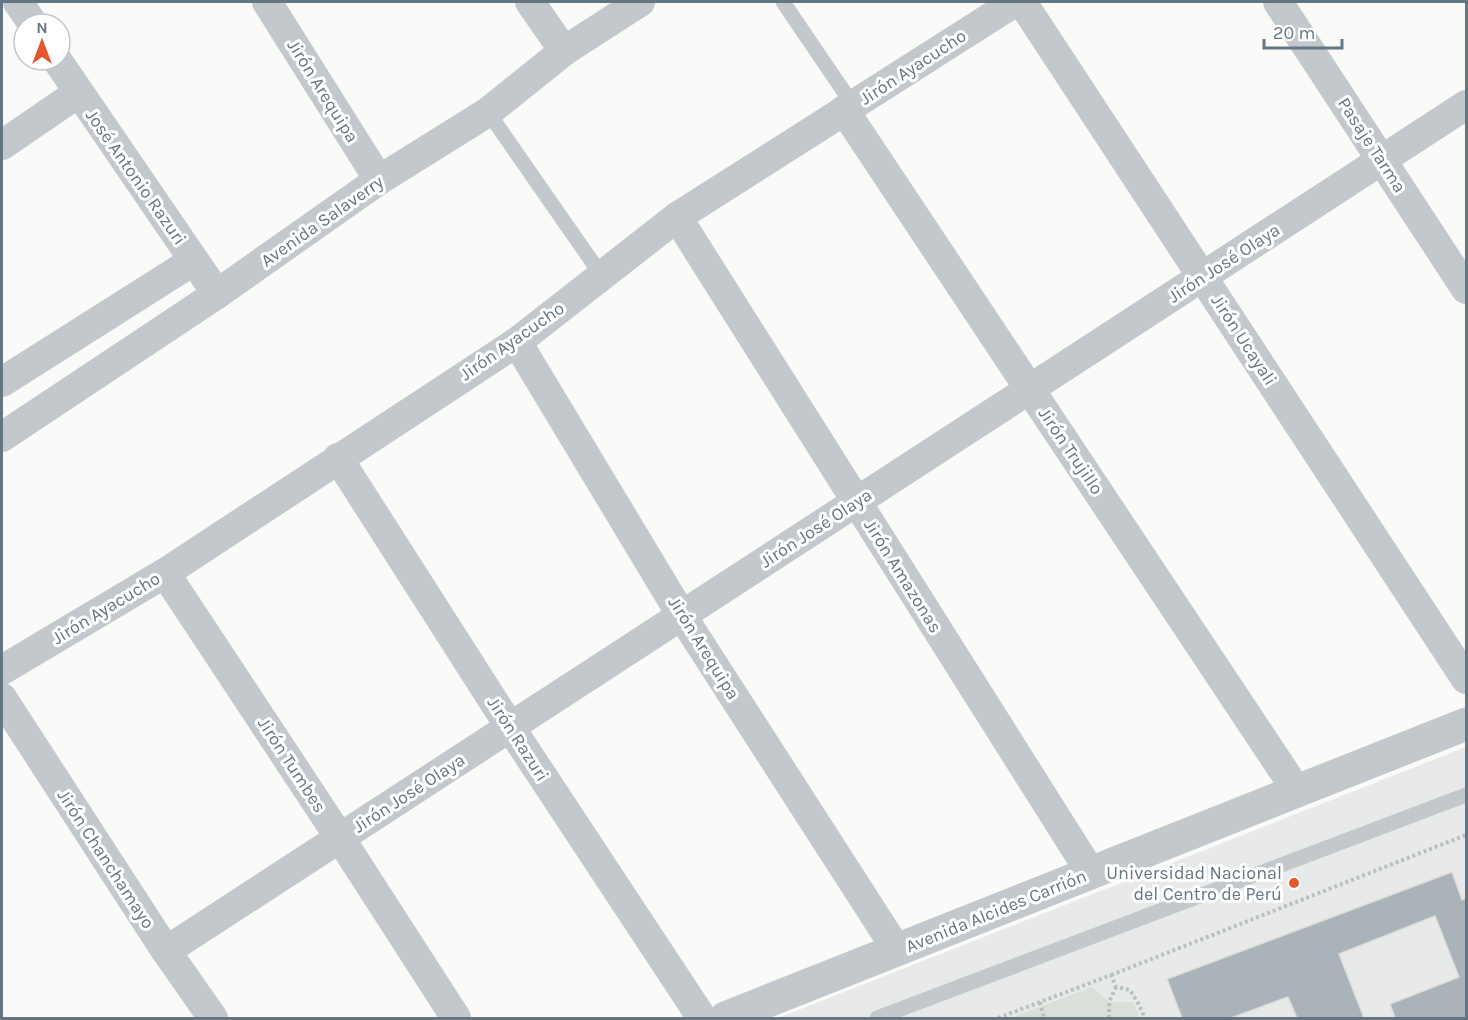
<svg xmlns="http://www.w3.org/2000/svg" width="1468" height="1020" font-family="Karla,sans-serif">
  <rect width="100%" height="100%" fill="#fafaf8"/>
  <!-- built -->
  <path fill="#e8e9e9" d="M1466,747V1018H778Z"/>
  <!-- green -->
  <path fill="#dadfd7" d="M1092,987L1109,1002H1134L1140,1018H1011Z"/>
  <!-- building -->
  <path fill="#aab3b9" stroke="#dcdcda" stroke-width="1.5" d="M1452,872L1462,900L1466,898V1018H1395L1390,1004L1459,977L1435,916L1339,954L1364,1018H1297L1288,997L1231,1018H1182L1167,979Z"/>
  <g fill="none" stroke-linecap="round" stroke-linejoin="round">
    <!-- path -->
    <g stroke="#bbbfc2" stroke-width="4" stroke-dasharray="3 3" stroke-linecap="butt">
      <path d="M1111,975L1466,835"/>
      <path d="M1040,1002L1044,1018"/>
      <path d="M998,1018L1111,975L1116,987L1130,990L1138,1003L1145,1018"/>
      <path d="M1109,1018V1002L1116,987"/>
    </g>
    <!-- service -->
    <g stroke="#c3c8cc" stroke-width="15">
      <path d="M783,2L853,105"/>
      <path d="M488,112L602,276"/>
      <path d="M877,1018L1466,795"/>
    </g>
    <!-- minor -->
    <g stroke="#c3c8cc" stroke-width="30">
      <path d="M18,2L33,24"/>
      <path d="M267,2L379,180"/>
      <path d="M530,2L564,51"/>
      <path d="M1022,2L1466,679"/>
      <path d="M1278,2L1466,289"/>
      <path d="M57,60L217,294"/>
      <path d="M844,110L1297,791"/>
      <path d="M2,145L78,93"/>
      <path d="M677,217L1091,873"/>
      <path d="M517,342L682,616L897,950"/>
      <path d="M2,382L193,261"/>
      <path d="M2,437L217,294L379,180L488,112L564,51L640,2"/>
      <path d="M338,458L510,727L702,1018"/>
      <path d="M165,573L340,838L456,1018"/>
      <path d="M2,670L165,573L517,342L677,217L1015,2"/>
      <path d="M2,698L166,951L213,1018"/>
      <path d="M166,951L1466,105"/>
    </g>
    <!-- tertiary -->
    <path stroke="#c3c8cc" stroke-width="33" d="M725,1018L1466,724"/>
  </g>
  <!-- markers -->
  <circle fill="#e4572e" stroke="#fff" stroke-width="2" cx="1294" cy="883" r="6"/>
  <g text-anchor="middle" stroke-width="6" stroke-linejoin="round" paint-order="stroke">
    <!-- street labels -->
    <g font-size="18" fill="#657683" stroke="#fff">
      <text transform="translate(913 67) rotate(-33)" y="6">Jirón Ayacucho</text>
      <text transform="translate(323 91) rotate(58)" y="6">Jirón Arequipa</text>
      <text transform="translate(1372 145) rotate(57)" y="6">Pasaje Tarma</text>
      <text transform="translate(136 177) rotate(55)" y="6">José Antonio Razuri</text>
      <text transform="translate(322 221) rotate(-35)" y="6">Avenida Salaverry</text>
      <text transform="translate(1224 263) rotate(-33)" y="6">Jirón José Olaya</text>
      <text transform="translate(1244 340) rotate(57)" y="6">Jirón Ucayali</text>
      <text transform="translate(512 341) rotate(-35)" y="6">Jirón Ayacucho</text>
      <text transform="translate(1071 451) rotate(56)" y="6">Jirón Trujillo</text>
      <text transform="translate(816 528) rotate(-33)" y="6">Jirón José Olaya</text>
      <text transform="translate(903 576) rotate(58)" y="6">Jirón Amazonas</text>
      <text transform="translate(106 608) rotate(-31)" y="6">Jirón Ayacucho</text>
      <text transform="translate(704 648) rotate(58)" y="6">Jirón Arequipa</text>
      <text transform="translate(518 739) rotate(57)" y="6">Jirón Razuri</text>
      <text transform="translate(292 765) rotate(57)" y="6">Jirón Tumbes</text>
      <text transform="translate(409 793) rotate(-33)" y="6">Jirón José Olaya</text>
      <text transform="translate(106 859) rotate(57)" y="6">Jirón Chanchamayo</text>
      <text transform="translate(996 911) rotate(-22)" y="6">Avenida Alcides Carrión</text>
    </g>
    <!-- poi labels -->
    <g font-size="18" fill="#657683" stroke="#fff" text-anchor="end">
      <text x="1282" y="879">Universidad Nacional<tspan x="1282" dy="21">del Centro de Perú</tspan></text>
    </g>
  </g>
  <!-- border -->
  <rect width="1468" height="1020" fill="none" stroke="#657683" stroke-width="6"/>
  <!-- north arrow -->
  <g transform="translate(42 42)"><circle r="28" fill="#ffffff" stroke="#c1c8cd" stroke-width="1.5"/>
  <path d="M0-4.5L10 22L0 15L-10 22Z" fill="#e4572e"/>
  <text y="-9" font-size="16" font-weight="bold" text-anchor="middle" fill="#657683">N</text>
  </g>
  <!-- scale -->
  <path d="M1264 39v9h78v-9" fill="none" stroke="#657683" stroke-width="3"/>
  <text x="1273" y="39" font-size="18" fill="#657683" stroke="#ffffff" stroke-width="4.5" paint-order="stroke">20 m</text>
</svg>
